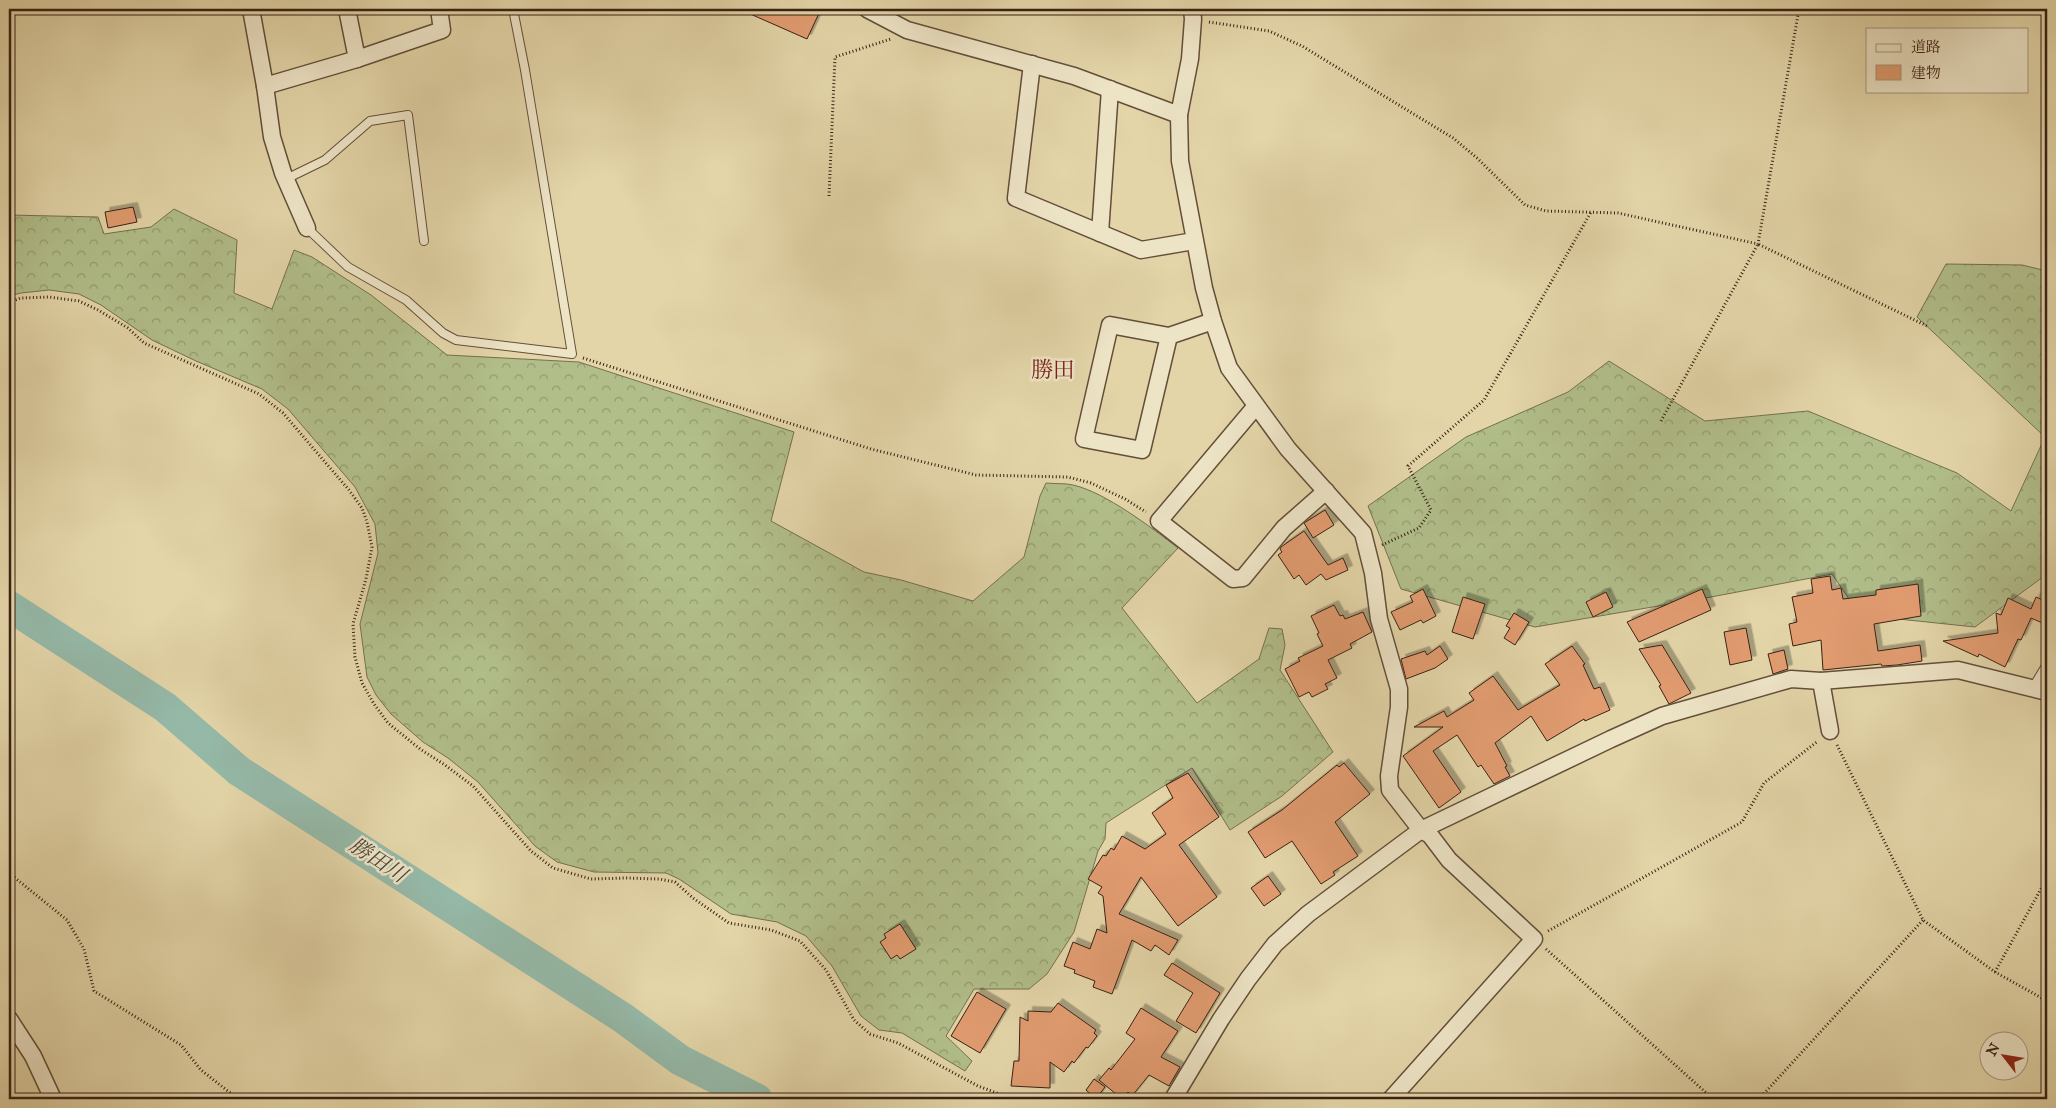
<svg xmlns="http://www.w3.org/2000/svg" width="2056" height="1108" font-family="'IM FELL Great Primer','Noto Serif JP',serif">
  <defs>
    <pattern id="forest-crowns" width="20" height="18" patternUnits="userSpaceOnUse" patternTransform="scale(1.25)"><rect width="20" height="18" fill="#b1be8a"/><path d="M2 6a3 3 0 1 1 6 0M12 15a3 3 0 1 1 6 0" fill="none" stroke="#919a70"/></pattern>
    <filter id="shadow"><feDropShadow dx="4.5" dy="-4.5" stdDeviation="0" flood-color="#0004"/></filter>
  </defs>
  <rect width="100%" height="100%" fill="#e3d5a8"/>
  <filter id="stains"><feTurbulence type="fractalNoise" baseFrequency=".004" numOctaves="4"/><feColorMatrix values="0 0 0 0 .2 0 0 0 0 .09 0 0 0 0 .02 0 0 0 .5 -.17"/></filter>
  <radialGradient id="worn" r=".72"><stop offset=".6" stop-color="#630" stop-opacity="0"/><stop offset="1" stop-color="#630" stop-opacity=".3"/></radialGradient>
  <!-- forest -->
  <g fill="url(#forest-crowns)" stroke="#757050">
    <path d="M174,209L237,240L234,293L272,309L294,250L312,257L371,295L447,355L579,362L794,432L771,521L864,572L901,580L973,601L1024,557L1040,496L1046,483C1055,484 1065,483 1073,485C1105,492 1152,528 1178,548L1122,608L1197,703L1259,659L1269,628L1282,629L1285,645L1280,670L1333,752L1282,796L1230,830L1192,768L1106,823L1105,839L1098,851L1074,932L1047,974L1029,989H974L946,1036L972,1061L965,1071L902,1033L879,1030L861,1016L832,966L806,936L777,922L731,914L679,879L666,873L594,872L557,862L535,846L478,782L448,758L423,742L391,714L376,695L367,677L360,624L378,553L375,524L355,487L288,409L262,389L196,361L152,340L101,305L79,294L49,290L21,293L9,296V215L98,217L104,234L151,227Z"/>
    <path d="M1946,264L2022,265L2047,271V574L1975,627L1860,615L1832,574L1711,597L1535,627L1401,589L1368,506L1466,437L1568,392L1609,361L1705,421L1808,411L1957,473L2011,511L2045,437L1917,317Z"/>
  </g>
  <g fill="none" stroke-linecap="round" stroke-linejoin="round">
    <!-- river -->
    <path stroke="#95b9a8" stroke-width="31" d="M9,606L165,707L239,771L623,1018L680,1060L757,1099"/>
  </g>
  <!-- building -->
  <g fill="#e19c6f" stroke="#392115" filter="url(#shadow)">
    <path d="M739,9H821L807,39Z"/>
    <path d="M133,207L137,222L108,228L105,212Z"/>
    <path d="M1325,510L1334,525L1313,538L1304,523Z"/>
    <path d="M1304,531L1328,565L1343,558L1348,570L1326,580L1321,574L1306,585L1299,575L1294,579L1278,555L1282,552L1280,549L1281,547Z"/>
    <path d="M1830,576L1832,590L1841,588L1843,599L1876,595V590L1918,584L1921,616L1874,624L1878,651L1920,645L1922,661L1897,665L1882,666L1881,664L1823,670L1821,640L1793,646L1789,624L1797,622L1792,597L1813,593L1811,579Z"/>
    <path d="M1423,589L1436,616L1423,623L1421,620L1400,630L1391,612L1413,602L1410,596Z"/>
    <path d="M1702,589L1711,610L1639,642L1627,622Z"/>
    <path d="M1606,592L1613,607L1593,617L1586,602Z"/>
    <path d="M1463,597L1485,604L1473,639L1452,632Z"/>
    <path d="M2036,597L2047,602V625L2031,618L2021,640L2018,639L2005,667L1979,654L1978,657L1943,641L1998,633L1996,613L2001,615L2008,598L2031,609Z"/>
    <path d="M1334,605L1340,616L1343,615L1345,619L1363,612L1372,632L1350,644L1352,648L1328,660L1337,678L1325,684L1328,689L1312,697L1309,692L1299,697L1285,669L1300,661L1298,658L1323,646L1317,634L1319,633L1311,616Z"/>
    <path d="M1514,613L1529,622L1515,645L1504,638L1510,628L1506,626Z"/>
    <path d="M1746,628L1752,660L1730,665L1724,632Z"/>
    <path d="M1662,645L1691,693L1669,704L1659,686L1661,685L1639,649Z"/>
    <path d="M1440,646L1448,659L1435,668L1406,679L1401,659L1425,651L1427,655Z"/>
    <path d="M1572,646L1585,664L1583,665L1594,689L1600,687L1610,710L1585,721L1584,719L1547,741L1531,716L1495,743L1507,766L1505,767L1510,776L1494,784L1481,765L1478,767L1457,735L1433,751L1461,792L1439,808L1403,756L1443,727H1414L1444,711L1447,717L1474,700L1469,693L1493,676L1518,710L1560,685L1545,664Z"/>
    <path d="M1784,650L1788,669L1773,674L1768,654Z"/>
    <path d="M1344,763L1370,794L1335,822L1358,856L1333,872L1335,875L1321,884L1292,841L1265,858L1248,832L1282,810L1337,765L1339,767Z"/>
    <path d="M1188,773L1219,817L1179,845L1217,897L1178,926L1141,877L1119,914L1178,940L1169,955L1155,945L1151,951L1132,940L1112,994L1093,987L1095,981L1074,973L1075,970L1064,966L1073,942L1090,949L1097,929L1107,933L1103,896L1098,893L1102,887L1088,879L1103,855L1106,856L1111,848L1114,850L1122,836L1145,849L1166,834L1152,813L1173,798L1166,785Z"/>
    <path d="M1268,876L1281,894L1264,906L1251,888Z"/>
    <path d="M900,924L916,949L900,959L897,955L891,959L880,942L886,938L884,934Z"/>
    <path d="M1172,963L1220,993L1196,1033L1176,1021L1193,993L1164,975Z"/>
    <path d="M977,992L1006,1009L980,1053L951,1036Z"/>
    <path d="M1058,1003L1096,1030L1094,1033L1097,1036L1088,1048L1086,1047L1074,1063L1072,1061L1064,1072L1050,1062V1088L1011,1086L1014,1061H1019L1020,1017L1028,1021V1011L1051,1012Z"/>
    <path d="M1141,1008L1178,1031L1161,1057L1180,1067L1169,1086L1149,1075L1132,1096L1128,1092L1122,1099L1099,1080L1109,1068L1111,1070L1135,1039L1126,1033Z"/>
    <path d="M1094,1079L1105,1087L1096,1099L1086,1090Z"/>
  </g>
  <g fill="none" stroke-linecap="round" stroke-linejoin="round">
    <defs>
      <g id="lane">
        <path d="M286,179L325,160L370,121L408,115L424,241"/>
        <path d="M307,228L348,267L406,300L443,333L456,340L572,354L525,70L513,9"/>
        <path d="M2032,689L2047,664"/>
      </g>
      <g id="street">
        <path d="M251,9L265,86L357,59L442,30L439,9"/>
        <path d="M347,9L357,59"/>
        <path d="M867,9L907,30L1074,76L1179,115"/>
        <path d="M1192,9L1193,19L1190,59L1179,115L1180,161L1204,288L1213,321L1229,368L1288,449L1363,533L1373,573L1379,619L1399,689V707L1389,776L1390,790L1421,830L1430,835L1449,860L1534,939L1391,1099"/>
        <path d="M1032,64L1016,198L1141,250L1194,241"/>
        <path d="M265,86L272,137L283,173L307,228"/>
        <path d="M1100,233L1110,89"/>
        <path d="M1169,336L1142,450L1084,439L1110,325L1169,336L1213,321"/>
        <path d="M1256,406L1159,521L1233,579L1243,578L1284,528L1326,491"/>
        <path d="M1821,681L1830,731"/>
        <path d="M9,1019L33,1056L53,1099"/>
        <path d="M1173,1099L1221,1019L1248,979L1275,944L1308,914L1421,830L1611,739L1662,716L1791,679L1821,681L1958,670L2047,692"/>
      </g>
    </defs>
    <!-- lane casing -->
    <use href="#lane" stroke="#644e3a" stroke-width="10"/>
    <!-- street casing -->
    <use href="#street" stroke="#644e3a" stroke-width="19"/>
    <!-- path -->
    <g stroke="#392115" stroke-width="3" stroke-dasharray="1 2.5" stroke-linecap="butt">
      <path d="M1209,22L1269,31L1302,46L1453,138L1477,158L1525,205L1546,211L1618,213L1758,244L1799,9"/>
      <path d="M829,196L835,57L891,39"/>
      <path d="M9,302L21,298L49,297L79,301L98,310L128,328L144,343L259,394L283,413L349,490L362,508L367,522L372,547L366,579L353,624L355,657L362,683L374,704L388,723L420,749L445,765L473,786L531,851L553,868L591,879L627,878L659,879L675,882L693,898L729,923L771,930L800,941L826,970L854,1020L870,1034L898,1043L978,1086L1013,1099"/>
      <path d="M583,358L871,449L976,475L1068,477L1091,483L1125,499L1146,512"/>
      <path d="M1661,421L1758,244L1927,326"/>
      <path d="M1382,545L1419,528L1431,510L1408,466L1484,400L1591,212"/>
      <path d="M1837,745L1923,920L1995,972L2047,1001"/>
      <path d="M9,873L67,920L84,949L94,991L181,1045L201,1070L238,1099"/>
      <path d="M1548,931L1742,822L1764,783L1818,741"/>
      <path d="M1546,949L1713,1099"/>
      <path d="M1995,972L2047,878"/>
      <path d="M1759,1099L1923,920"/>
    </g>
    <!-- lane -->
    <use href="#lane" stroke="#ede4c6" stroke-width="8"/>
    <!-- street -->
    <use href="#street" stroke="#ede4c6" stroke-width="16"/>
  </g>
  <g text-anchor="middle" stroke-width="5" stroke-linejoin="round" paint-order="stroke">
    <!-- water labels -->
    <g font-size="21" font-style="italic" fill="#50473a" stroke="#ede4c6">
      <text transform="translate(378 860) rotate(33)" y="7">勝田川</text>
    </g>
    <!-- quarter labels -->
    <g font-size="22" fill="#7a1f14" stroke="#ede4c6">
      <text x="1053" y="377">勝田</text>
    </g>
  </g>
  <!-- margin -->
  <rect width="2056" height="1108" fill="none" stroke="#e3d5a8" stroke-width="30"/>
  <rect x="10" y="10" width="2036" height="1088" fill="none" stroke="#392115" stroke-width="2.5"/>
  <rect x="15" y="15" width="2026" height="1078" fill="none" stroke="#392115"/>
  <!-- legend -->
  <rect x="1866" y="28" width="162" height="65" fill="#ede4c6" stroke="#a5967f"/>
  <rect x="1876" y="44" width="25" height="8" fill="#ede4c6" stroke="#a5967f"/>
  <text x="1911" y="52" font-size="15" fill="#392115">道路</text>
  <rect x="1876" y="65" width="25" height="15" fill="#e19c6f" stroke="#a5967f"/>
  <text x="1911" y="78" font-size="15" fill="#392115">建物</text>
  <!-- north arrow -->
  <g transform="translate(2004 1056) rotate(301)"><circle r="24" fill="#ede4c6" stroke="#a5967f"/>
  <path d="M0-4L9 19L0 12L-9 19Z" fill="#8f2418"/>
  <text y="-8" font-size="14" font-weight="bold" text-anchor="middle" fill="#392115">N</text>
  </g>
  <rect width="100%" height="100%" filter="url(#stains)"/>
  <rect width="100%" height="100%" fill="url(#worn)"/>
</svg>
